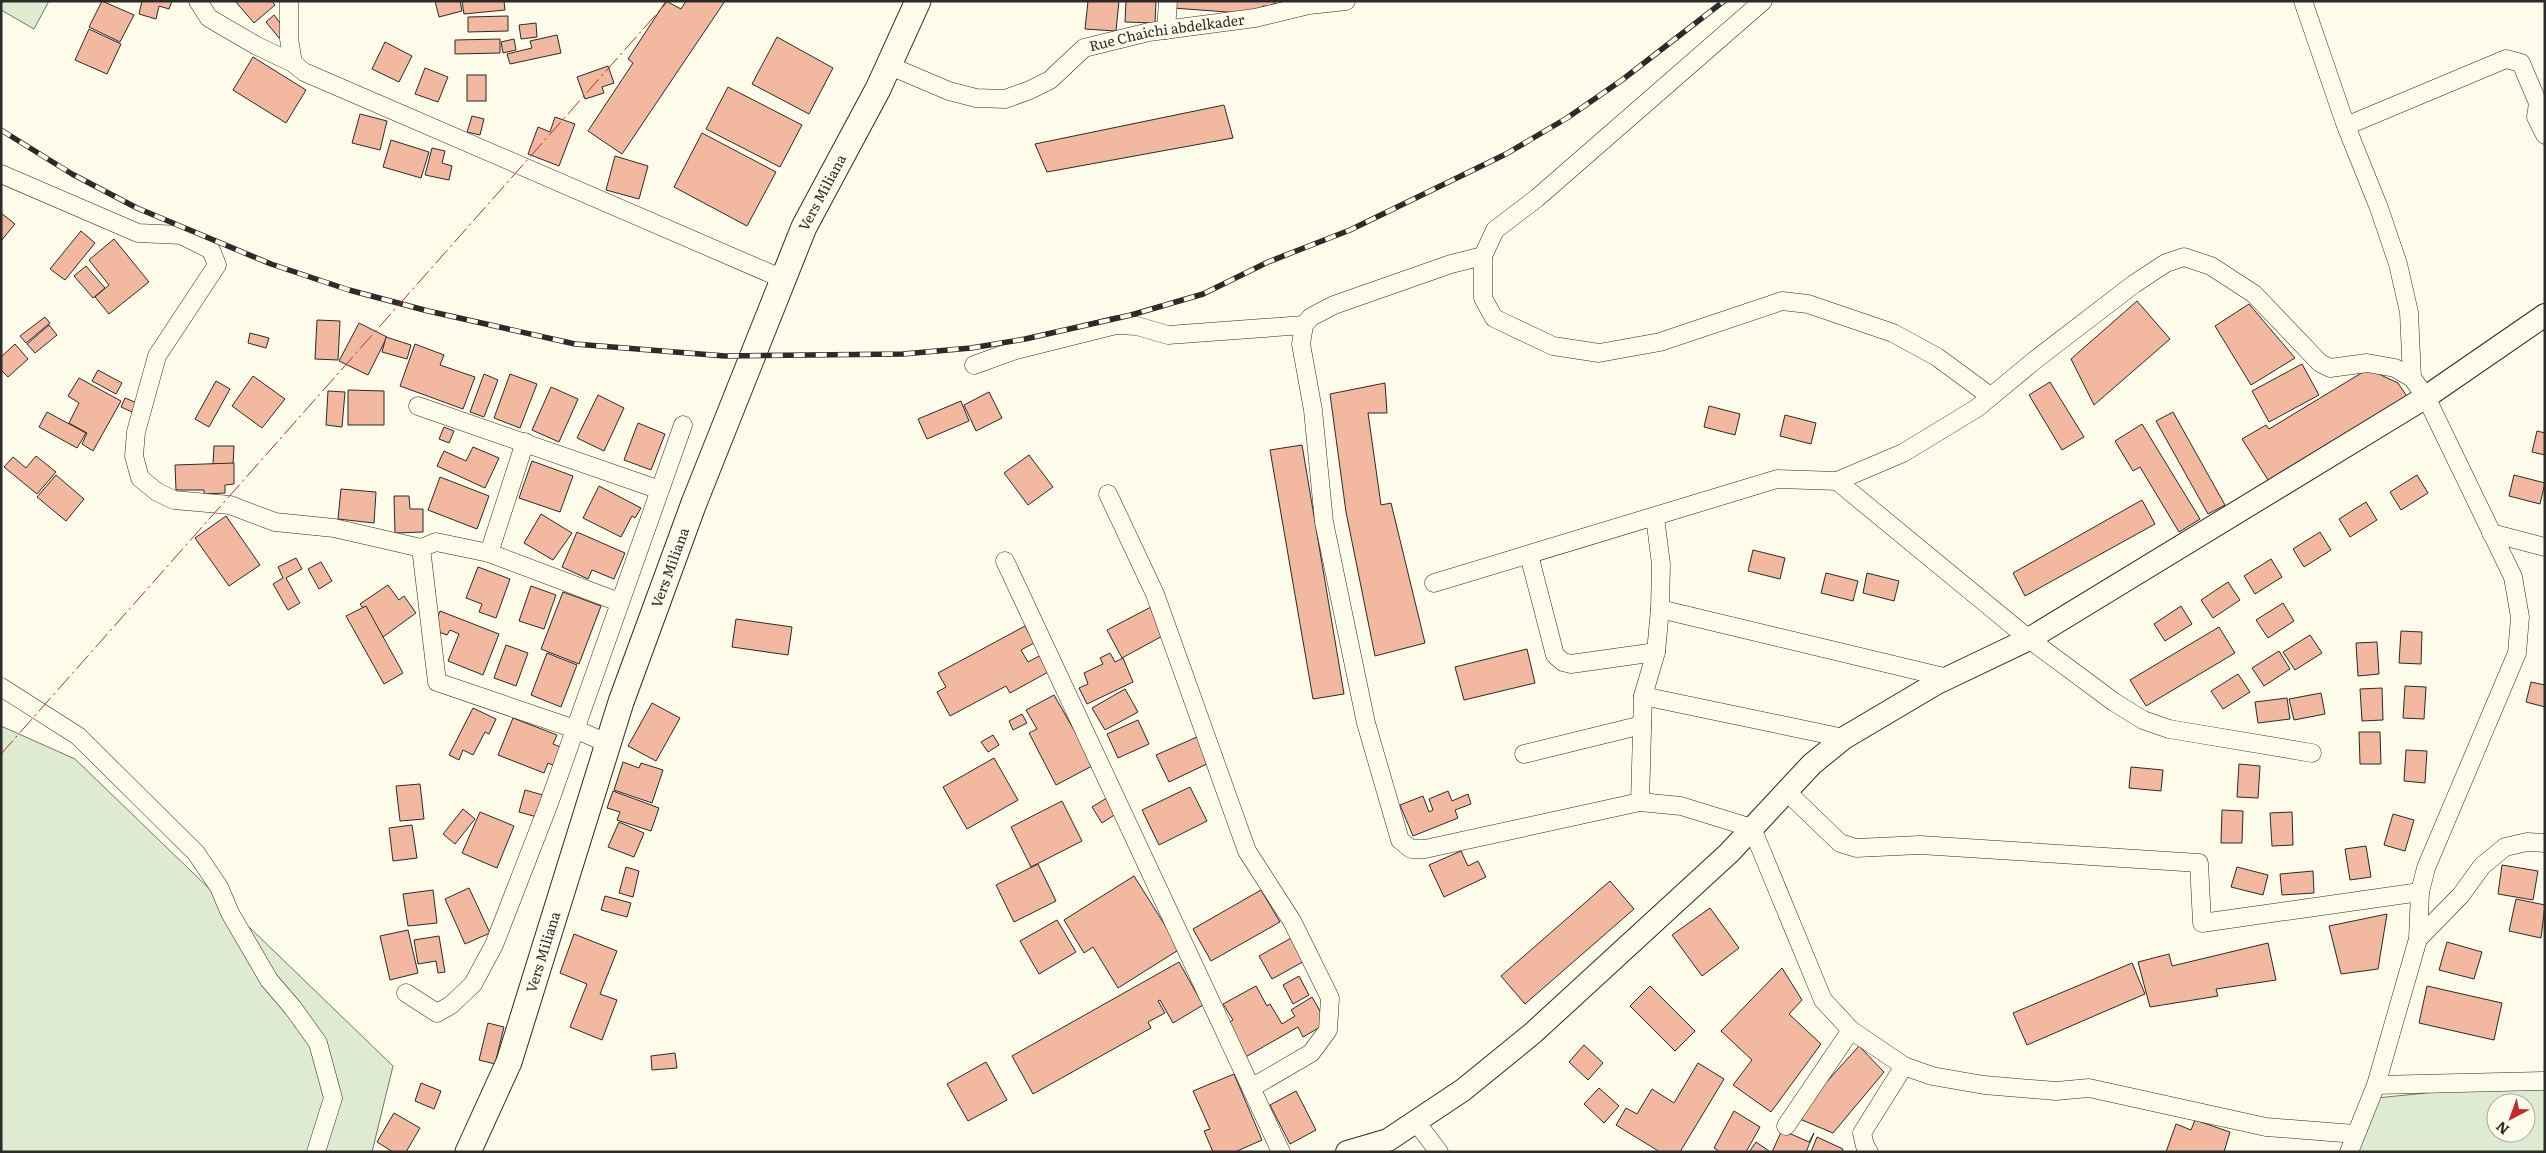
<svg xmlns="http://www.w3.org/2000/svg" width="2546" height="1153" font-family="Literata,serif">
  <rect width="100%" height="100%" fill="#fdfbea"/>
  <!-- green -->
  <g fill="#deebd1" stroke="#74746e" fill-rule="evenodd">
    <path d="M1,1H49L34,29L1,10Z"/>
    <path d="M1,726L75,759L393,1066L372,1152H1Z"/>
    <path d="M2512,1084L2545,1085V1152H2357L2377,1098ZM2496,1103H2526V1133H2496Z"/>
  </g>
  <!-- building -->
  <g fill="#f2b8a0" stroke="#2b2b2b">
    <path d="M102,1L134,15L120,42L89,27Z"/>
    <path d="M142,1H172L169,9L159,6L156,19L139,14Z"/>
    <path d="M235,1H272L275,5L254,23Z"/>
    <path d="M435,1H460L462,11L439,17Z"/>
    <path d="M462,1H504L505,10L464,14Z"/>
    <path d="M666,1L681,9L686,1H725L622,154L588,131L633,63L628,59Z"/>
    <path d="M1088,1H1119L1116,31L1085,29Z"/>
    <path d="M1126,1H1156L1155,23L1125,22Z"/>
    <path d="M1174,1H1275L1274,7L1263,6L1254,14L1173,8Z"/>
    <path d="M274,15L287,32L279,38L266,22Z"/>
    <path d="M508,16V31L468,32V17Z"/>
    <path d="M536,23L537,37L521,39L519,25Z"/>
    <path d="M89,29L121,44L107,74L75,60Z"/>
    <path d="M557,35L561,53L510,64L507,54L532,48L530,41Z"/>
    <path d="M777,37L833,68L809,114L752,84Z"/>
    <path d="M500,39V53L455,54V40Z"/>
    <path d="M514,39L516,50L503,53L501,42Z"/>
    <path d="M385,42L412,56L399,82L372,69Z"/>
    <path d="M253,57L306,90L286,123L233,90Z"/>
    <path d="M608,66L614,83L602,87L604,93L585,99L577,77Z"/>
    <path d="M425,68L448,77L438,102L415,94Z"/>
    <rect x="467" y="75" width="19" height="26"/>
    <path d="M728,87L802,125L780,167L706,129Z"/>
    <path d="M1224,105L1233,138L1047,172L1035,144Z"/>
    <path d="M360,114L387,121L380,150L352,143Z"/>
    <path d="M472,116L484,119L480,135L467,132Z"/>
    <path d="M555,117L575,124L559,166L528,154L538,127L550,132Z"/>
    <path d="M702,133L776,172L747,226L674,187Z"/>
    <path d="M391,140L429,152L421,178L383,167Z"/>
    <path d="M432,148L445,151L442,163L452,166L449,180L425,175Z"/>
    <path d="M615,156L648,166L639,199L606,190Z"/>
    <path d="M1,213L15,224L1,241Z"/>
    <path d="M81,231L95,243L65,280L50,269Z"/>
    <path d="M114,239L149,282L109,314L95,297L109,285L89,260Z"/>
    <path d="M86,266L105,288L93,298L74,276Z"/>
    <path d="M2137,301L2170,339L2094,405L2071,359Z"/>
    <path d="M2249,304L2295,358L2251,385L2215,326Z"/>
    <path d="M45,317L50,323L26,343L20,336Z"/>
    <path d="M317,320L340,321L338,360L315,359Z"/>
    <path d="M359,323L387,337L368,375L339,361Z"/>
    <path d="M49,325L57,335L35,353L27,344Z"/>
    <path d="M250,333L269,338L266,348L248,343Z"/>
    <path d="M386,337L411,345L407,359L382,352Z"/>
    <path d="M15,344L28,359L8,377L1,370V357Z"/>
    <path d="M415,344L444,355L440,365L475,377L463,409L400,386Z"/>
    <path d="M2302,364L2319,395L2269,422L2252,391Z"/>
    <path d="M2368,369L2398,383L2408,398L2270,483L2242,439L2266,425L2269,429Z"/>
    <path d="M98,370L122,383L116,394L92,381Z"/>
    <path d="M484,374L498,380L484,417L470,412Z"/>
    <path d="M510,374L537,384L520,428L494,418Z"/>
    <path d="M253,376L285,399L262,428L232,406Z"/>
    <path d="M79,378L121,401L93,451L82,444L87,433L69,423L79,403L68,396Z"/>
    <path d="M216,381L230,389L209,427L195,419Z"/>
    <path d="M2050,382L2084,437L2062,450L2029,395Z"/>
    <path d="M1385,383L1387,413H1368L1381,505L1391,503L1425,643L1375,656L1346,512L1330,394Z"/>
    <path d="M551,387L578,399L559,442L532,430Z"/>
    <path d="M348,390L384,391V425H348Z"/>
    <path d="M328,391L345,392L342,427L326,425Z"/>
    <path d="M989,392L1002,418L976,431L964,405Z"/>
    <path d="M598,395L624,408L604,451L577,438Z"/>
    <path d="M125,398L137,403L132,412L121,407Z"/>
    <path d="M961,401L969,421L927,439L918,419Z"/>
    <path d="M1709,406L1740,414L1735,435L1704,427Z"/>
    <path d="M47,412L86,433L77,448L39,427Z"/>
    <path d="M2173,412L2225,505L2208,514L2156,421Z"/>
    <path d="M1785,415L1816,423L1811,444L1780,436Z"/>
    <path d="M638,423L665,434L651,470L624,460Z"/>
    <path d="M2142,424L2200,519L2179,532L2140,467L2133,471L2115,441Z"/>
    <path d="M444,427L454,431L449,443L439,439Z"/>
    <path d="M2537,431L2545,433V455L2532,452Z"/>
    <path d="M1302,445L1344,694L1313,699L1270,450Z"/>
    <path d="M214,446H234L233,465L213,464Z"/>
    <path d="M473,447L499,458L485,488L437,466L444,451L466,461Z"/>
    <path d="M1029,455L1053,487L1028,505L1004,473Z"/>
    <path d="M36,456L56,472L37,494L4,467L13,457L26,468Z"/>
    <path d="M532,461L573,476L560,512L519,498Z"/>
    <path d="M234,463V484L225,485V493L204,494V490H176L175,465Z"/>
    <path d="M56,475L84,499L66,521L37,497Z"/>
    <path d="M2417,475L2428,493L2401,510L2390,492Z"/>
    <path d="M2514,475L2545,483L2540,504L2509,496Z"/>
    <path d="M440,477L489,496L477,529L428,510Z"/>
    <path d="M599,486L641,508L635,518L632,516L621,537L583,518Z"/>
    <path d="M341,489L376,492L374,523L338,519Z"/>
    <path d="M394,496H409L410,509H423V532L395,533Z"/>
    <path d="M2142,500L2155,524L2025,596L2013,573Z"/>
    <path d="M2366,502L2377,520L2350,537L2339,519Z"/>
    <path d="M541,514L572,533L553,560L524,543Z"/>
    <path d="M226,516L260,565L229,586L195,538Z"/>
    <path d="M577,532L625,553L614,579L592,570L588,579L562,567Z"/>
    <path d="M2320,532L2331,550L2304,567L2293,549Z"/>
    <path d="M1753,550L1785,558L1780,579L1748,571Z"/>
    <path d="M296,558L302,569L286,578L300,603L288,610L273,584L283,578L278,567Z"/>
    <path d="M2271,559L2282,577L2255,594L2244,576Z"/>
    <path d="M321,562L332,581L319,589L308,569Z"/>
    <path d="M478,567L510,579L496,618L479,612L482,604L466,598Z"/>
    <path d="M1826,573L1858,581L1853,601L1821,593Z"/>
    <path d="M1867,573L1899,581L1894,601L1863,593Z"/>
    <path d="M2228,582L2240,600L2213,618L2201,600Z"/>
    <path d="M388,585L399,600L404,596L416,613L383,637L360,604Z"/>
    <path d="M531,586L556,595L544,629L519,621Z"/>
    <path d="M563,592L601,606L579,664L541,649Z"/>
    <path d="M2283,603L2294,621L2268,638L2256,620Z"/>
    <path d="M366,606L403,673L384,684L346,616Z"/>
    <path d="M2181,606L2192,624L2165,641L2154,624Z"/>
    <path d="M1151,607L1166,634L1122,658L1107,630Z"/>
    <path d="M440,611L499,634L483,675L448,661L459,634L450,630L447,635L433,630Z"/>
    <path d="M736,619L792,627L788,655L732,647Z"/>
    <path d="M1025,626L1034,643L1021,650L1028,662L1041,655L1050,671L1010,693L1006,686L950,716L937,692L946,687L938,673Z"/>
    <path d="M2219,627L2235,653L2146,706L2130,680Z"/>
    <path d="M2401,631L2422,632L2421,664L2399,663Z"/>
    <path d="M2310,635L2322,653L2295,670L2283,652Z"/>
    <path d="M2377,642L2379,674L2358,676L2356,643Z"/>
    <path d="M506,645L528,653L516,686L494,678Z"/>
    <path d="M1527,649L1535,683L1464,700L1455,667Z"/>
    <path d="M2279,651L2290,669L2264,686L2252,668Z"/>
    <path d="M547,653L577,665L561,707L531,695Z"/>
    <path d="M1110,653L1115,662L1123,658L1133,682L1087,704L1079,688L1088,684L1084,673L1103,664L1100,658Z"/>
    <path d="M2238,674L2250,692L2223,709L2211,691Z"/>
    <path d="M2531,682L2545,685V707L2526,702Z"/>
    <path d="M2405,686L2426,687L2424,719L2403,718Z"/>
    <path d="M2382,688L2383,720L2362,721L2360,689Z"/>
    <path d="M1125,689L1138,712L1105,730L1092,708Z"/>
    <path d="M2321,693L2325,714L2294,720L2289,699Z"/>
    <path d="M1054,695L1094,765L1056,785L1029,733L1037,729L1026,710Z"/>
    <path d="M2287,698L2290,719L2258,723L2255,702Z"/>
    <path d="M652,703L680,718L656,761L628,746Z"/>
    <path d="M473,708L496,719L489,734L485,732L473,755L463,750L459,760L449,755Z"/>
    <path d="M1022,714L1027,723L1013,730L1009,721Z"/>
    <path d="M513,718L557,735L553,744L563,748L555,766L548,763L544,773L498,755Z"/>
    <path d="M1138,720L1149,744L1118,758L1107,734Z"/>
    <path d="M2359,732H2380L2381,764H2360Z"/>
    <path d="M993,735L999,745L988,752L981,742Z"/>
    <path d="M1197,737L1209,763L1169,782L1156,755Z"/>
    <path d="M2406,750L2427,751L2425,783L2404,781Z"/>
    <path d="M994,758L1018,800L967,829L943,787Z"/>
    <path d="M623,762L639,768L641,763L663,770L652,803L614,790Z"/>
    <path d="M2239,764L2260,766L2258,798L2237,797Z"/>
    <path d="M2131,767L2163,770L2161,791L2129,788Z"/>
    <path d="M420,784L424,819L400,821L396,786Z"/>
    <path d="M1190,787L1207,821L1159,845L1142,810Z"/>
    <path d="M525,790L543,795L537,817L519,812Z"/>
    <path d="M613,791L659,808L651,831L617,820L620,812L607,808Z"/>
    <path d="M1448,791L1452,801L1468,794L1471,804L1455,810L1458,818L1413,836L1400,805L1423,796L1429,812L1433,810L1429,799Z"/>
    <path d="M1110,796L1119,812L1102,823L1092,807Z"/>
    <path d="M1062,801L1082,841L1031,867L1011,827Z"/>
    <path d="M463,809L475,819L455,844L443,834Z"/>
    <path d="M2222,810L2243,811L2242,843H2221Z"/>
    <path d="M480,812L514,826L497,868L462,853Z"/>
    <path d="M2292,812L2293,845L2272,846L2270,813Z"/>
    <path d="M2393,814L2414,820L2405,851L2384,845Z"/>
    <path d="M619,822L644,833L634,857L608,847Z"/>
    <path d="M412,825L417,858L393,861L389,828Z"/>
    <path d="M2366,846L2371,877L2350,880L2345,849Z"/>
    <path d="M1461,851L1468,866L1478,861L1486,877L1444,897L1429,865Z"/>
    <path d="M1038,864L1056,901L1014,922L996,885Z"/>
    <path d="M2502,865L2538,871L2533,900L2498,894Z"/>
    <path d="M626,867L639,871L633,897L619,893Z"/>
    <path d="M2237,867L2268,875L2263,895L2231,887Z"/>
    <path d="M2313,871L2314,893L2282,895L2280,874Z"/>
    <path d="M1134,876L1180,949L1118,988L1093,947L1084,953L1064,920Z"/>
    <path d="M1610,881L1634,909L1525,1004L1501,976Z"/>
    <path d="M469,888L490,933L465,944L445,899Z"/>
    <path d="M433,890L437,923L408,926L403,894Z"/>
    <path d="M1261,890L1280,922L1211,961L1193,929Z"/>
    <path d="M605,896L631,903L627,917L601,910Z"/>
    <path d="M2516,899L2545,905L2541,938L2509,931Z"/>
    <path d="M1710,908L1739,948L1702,976L1672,935Z"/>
    <path d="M2387,914L2378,969L2341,974L2329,926Z"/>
    <path d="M1057,920L1076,952L1039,974L1020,941Z"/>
    <path d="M408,930L418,973L390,980L380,936Z"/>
    <path d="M574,934L617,951L600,994L617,1000L602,1040L570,1027L587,984L560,973Z"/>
    <path d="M439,936L445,972L438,973L436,961L418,964L414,940Z"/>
    <path d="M1295,936L1308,959L1272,979L1259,956Z"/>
    <path d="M2447,942L2482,952L2474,979L2439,970Z"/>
    <path d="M2268,943L2276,980L2216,989L2218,996L2150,1007L2138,962L2169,954L2172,966Z"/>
    <path d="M1179,962L1203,1005L1173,1023L1160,1000L1158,1001L1165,1013L1148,1022L1151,1028L1033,1094L1012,1056Z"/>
    <path d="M2132,963L2145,994L2027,1045L2013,1013Z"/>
    <path d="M1782,968L1802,1000L1789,1014L1821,1044L1771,1112L1733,1085L1752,1060L1721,1031Z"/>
    <path d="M1299,976L1309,995L1293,1004L1283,985Z"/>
    <path d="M1256,986L1267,1006L1270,1004L1282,1024L1295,1016L1291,1010L1312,997L1327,1023L1303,1037L1298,1027L1242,1059L1223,1026L1233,1020L1223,1004Z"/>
    <path d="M1650,986L1695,1031L1675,1051L1630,1006Z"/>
    <path d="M2427,986L2502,1003L2494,1040L2419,1023Z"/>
    <path d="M488,1023L504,1027L495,1064L479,1060Z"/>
    <path d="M1584,1045L1603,1063L1588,1080L1569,1062Z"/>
    <path d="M1859,1046L1884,1072L1833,1133L1795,1117Z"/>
    <path d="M675,1053L677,1068L652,1070L651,1056Z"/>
    <path d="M986,1062L1007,1100L968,1121L947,1084Z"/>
    <path d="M1698,1063L1724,1079L1680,1152H1660L1616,1125L1626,1108L1637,1114L1652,1089L1674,1103Z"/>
    <path d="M1234,1074L1262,1140L1235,1152H1213L1204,1131L1210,1129L1193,1091Z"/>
    <path d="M421,1083L441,1091L434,1109L415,1101Z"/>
    <path d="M1599,1088L1619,1106L1604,1123L1584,1104Z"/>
    <path d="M1296,1091L1316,1130L1290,1144L1270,1105Z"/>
    <path d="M1734,1111L1760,1127L1746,1152H1720L1714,1148Z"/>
    <path d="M394,1113L420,1128L406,1152H393L377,1142Z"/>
    <path d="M2195,1120L2230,1132L2224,1152H2166L2176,1124L2191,1130Z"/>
    <path d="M1782,1130L1809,1142L1814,1133L1806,1152H1772Z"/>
    <path d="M1817,1137L1843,1149L1842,1152H1811Z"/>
    <path d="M1756,1142L1769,1151L1768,1152H1749Z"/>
  </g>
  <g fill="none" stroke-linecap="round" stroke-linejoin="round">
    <defs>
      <g id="minor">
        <path d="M198,1L209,18L257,46L293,63"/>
        <path d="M289,1V39L293,63L304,72L783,279"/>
        <path d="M1763,1L1537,198L1495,230L1483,256L1451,264L1334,305L1311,317L1304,325L1301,344L1313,410L1324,522L1366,723L1400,840L1411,849H1425L1640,802L1681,806L1752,828L1823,1000L1851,1030L1904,1066L1932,1076L1984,1085L2056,1091L2089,1088L2266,1127L2355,1134"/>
        <path d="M2303,1L2346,126L2379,208L2398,264L2409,312L2412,378"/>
        <path d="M1166,30L1168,1"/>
        <path id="s1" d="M890,66L949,91L976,98L1005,99L1030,90L1050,80L1084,48L1149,32L1255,18L1309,5L1346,1"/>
        <path d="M2346,126L2506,59L2521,63L2538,103L2536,117L2545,135"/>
        <path d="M1,174L138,233L181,235L211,250L217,265L157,356L136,432L134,456L140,478L157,492L174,500L230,505L275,522L334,528L421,548"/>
        <path d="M1483,256V298L1494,318L1553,346L1599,353L1660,342L1782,301L1808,304L1893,333L1937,357L1990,396"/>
        <path d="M974,365L1016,350L1116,325L1137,326L1168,335L1304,325"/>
        <path d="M418,406L660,490"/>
        <path d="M1837,481L2029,639L2114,702L2143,720L2169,729L2312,753"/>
        <path d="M1108,494L1155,594L1247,851L1292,921L1330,998L1328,1030L1311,1053L1251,1088"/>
        <path d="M2491,533L2545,547"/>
        <path d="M489,553L525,442"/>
        <path d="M1529,555L1555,655L1563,662L1571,664L1656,652"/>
        <path d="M1005,561L1281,1152"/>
        <path d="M1434,583L1777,479L1837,481L1903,453L1977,408L2035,360L2134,284L2166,263L2184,257L2211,266L2254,294L2320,363L2330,368L2367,363L2395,368L2412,378L2426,397L2513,577L2520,617L2517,653L2426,868L2420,892L2418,939L2376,1085L2349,1152"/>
        <path d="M1660,609L1948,678"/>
        <path d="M1,687L78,736L196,853L219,887L230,913L269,980L293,1008L318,1043L333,1098L316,1152"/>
        <path d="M1643,696L1844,738"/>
        <path d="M609,744L575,729L437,682L421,548L436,542L489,553L619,602"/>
        <path d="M1524,754L1642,725"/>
        <path d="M1786,791L1840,843L1856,848L1920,845L2199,863L2202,923L2420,892"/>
        <path d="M1640,802L1643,696L1656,652L1660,609L1661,564L1655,517"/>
        <path d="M2418,939L2461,895L2482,866L2505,847L2527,842L2545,843"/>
        <path d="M406,993L437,1013L451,1005L473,984L494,945L548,806L683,425"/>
        <path d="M2376,1085L2545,1081"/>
        <path d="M1416,1122L1439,1152"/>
        <path d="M1786,1126L1851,1030"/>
        <path d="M1869,1152L1865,1146L1862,1133L1904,1066"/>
      </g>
      <path id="tertiary" d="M1347,1152L1388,1140L1463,1090L1533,1033L1729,853L1812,764L1844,738L1937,683L2029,639L2426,397L2545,315"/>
      <g id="secondary">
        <path id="s2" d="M468,1152L509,1062L621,702L694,503L804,227L878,89L918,1"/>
      </g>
    </defs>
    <!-- minor casing -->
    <use href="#minor" stroke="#2b2b2b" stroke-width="19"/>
    <!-- tertiary casing -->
    <use href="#tertiary" stroke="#2b2b2b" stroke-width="24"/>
    <!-- secondary casing -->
    <use href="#secondary" stroke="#2b2b2b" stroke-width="27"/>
    <!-- minor -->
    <use href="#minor" stroke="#fdfbea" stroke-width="18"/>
    <!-- tertiary -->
    <use href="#tertiary" stroke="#fdfbea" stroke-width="22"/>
    <!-- secondary -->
    <use href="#secondary" stroke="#fdfbea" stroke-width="25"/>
    <defs>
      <path id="rail" d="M1,130L72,174L137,208L271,264L349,290L428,311L575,344L725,356L903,354L971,348L1025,339L1131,315L1203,294L1268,262L1350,230L1506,154L1567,118L1622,80L1724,1"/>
    </defs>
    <!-- rail casing -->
    <use href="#rail" stroke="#2b2b2b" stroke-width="5.5"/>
    <!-- rail -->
    <use href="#rail" stroke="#fdfbea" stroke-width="4" stroke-dasharray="11" stroke-linecap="butt"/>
    <!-- power -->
    <path stroke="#c62828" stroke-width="1" stroke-dasharray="18 4 2.5 4" stroke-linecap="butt" d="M1,754L668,1"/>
  </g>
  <g text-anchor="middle" stroke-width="4" stroke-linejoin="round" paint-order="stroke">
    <!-- street labels -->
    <g font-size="14" fill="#2b2b2b" stroke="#fdfbea">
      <text dy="5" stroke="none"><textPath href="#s1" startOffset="301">Rue Chaichi abdelkader</textPath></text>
      <text dy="5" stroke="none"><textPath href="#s2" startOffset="1024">Vers Miliana</textPath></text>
      <text dy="5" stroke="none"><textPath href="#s2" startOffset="619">Vers Miliana</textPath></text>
      <text dy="5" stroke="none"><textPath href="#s2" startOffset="214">Vers Miliana</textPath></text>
    </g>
  </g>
  <!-- border -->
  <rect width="2546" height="1153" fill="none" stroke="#2b2b2b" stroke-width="5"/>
  <!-- north arrow -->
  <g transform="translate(2511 1118) rotate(221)"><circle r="24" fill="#fdfbea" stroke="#a9a89e"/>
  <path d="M0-4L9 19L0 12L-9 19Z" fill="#c62828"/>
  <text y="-8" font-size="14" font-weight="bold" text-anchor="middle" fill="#2b2b2b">N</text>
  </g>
</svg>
